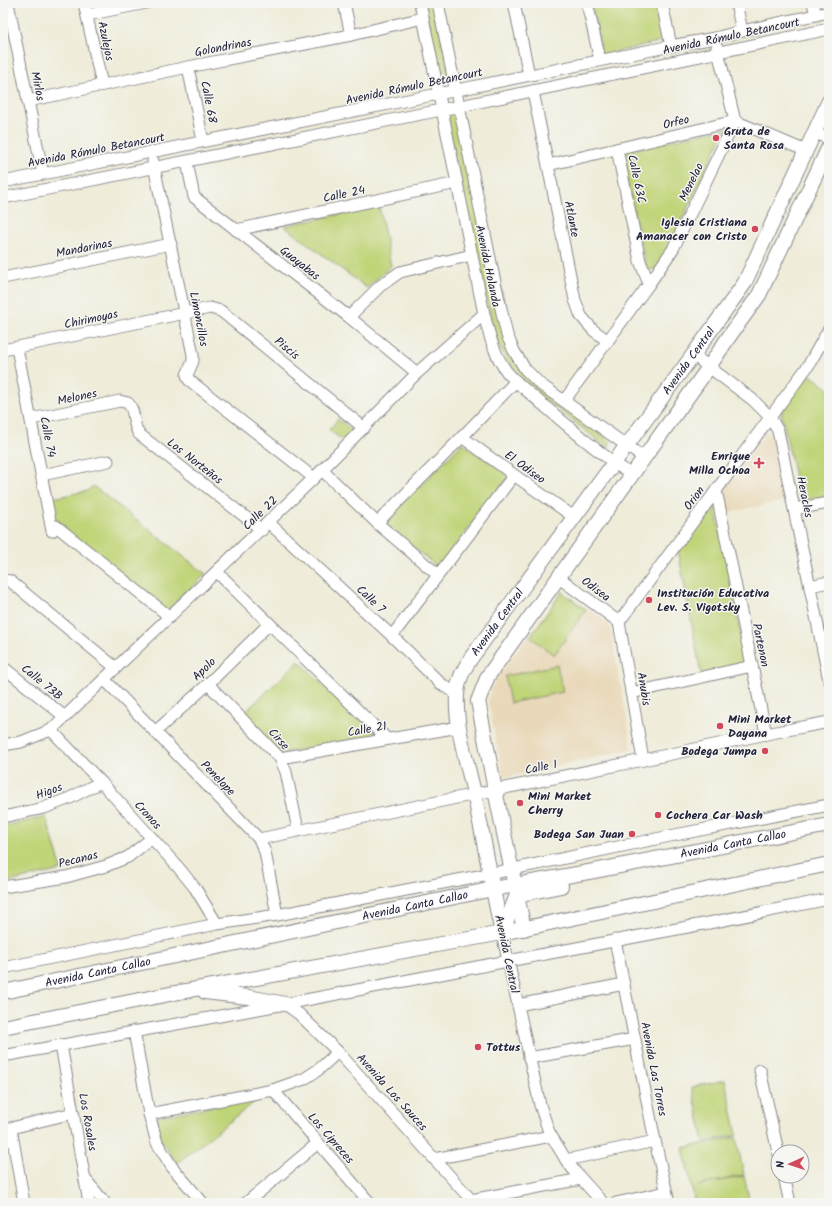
<svg xmlns="http://www.w3.org/2000/svg" width="832" height="1206" font-family="Kalam,sans-serif">
  <rect width="100%" height="100%" fill="#f6f6f2"/>
  <filter id="ink" filterUnits="userSpaceOnUse"><feTurbulence type="fractalNoise" baseFrequency=".025" numOctaves="2"/><feDisplacementMap in="SourceGraphic" scale="8" xChannelSelector="R" yChannelSelector="G"/><feConvolveMatrix kernelMatrix="1 2 1 2 8 2 1 2 1" color-interpolation-filters="sRGB"/></filter>
  <filter id="wash" filterUnits="userSpaceOnUse"><feTurbulence type="fractalNoise" baseFrequency=".012" numOctaves="4" result="noise"/><feDisplacementMap in="SourceGraphic" scale="16" xChannelSelector="R" yChannelSelector="G"/><feGaussianBlur stdDeviation="0.9" result="paint"/><feColorMatrix in="noise" values="0 0 0 0 0 0 0 0 0 0 0 0 0 0 0 0 0 1.4 0 .05"/><feComposite in="paint" operator="in"/></filter>
  <g filter="url(#wash)">
    <rect width="100%" height="100%" fill="#efecd9"/>
    <!-- built -->
    <g fill="#e9d9ba">
      <path d="M766,432L771,435L783,501L725,513L721,492Z"/>
      <path d="M562,592L610,624L632,749L503,778L488,701L491,690L499,674Z"/>
    </g>
    <!-- green -->
    <g fill="#c0d478" stroke="#717b5a">
      <path d="M423,3H434L450,77L440,80Z"/>
      <path d="M591,3H655L663,41L602,55Z"/>
      <path d="M456,112L522,372L611,442L608,448L517,378L503,353L495,336L445,113Z"/>
      <path d="M726,128L659,267L647,271L620,152Z"/>
      <path d="M379,206L391,266L367,288L284,226Z"/>
      <path d="M809,374L829,389V496L800,501L781,412Z"/>
      <path d="M338,419L353,431L345,442L329,430Z"/>
      <path d="M463,443L509,476L438,568L383,522Z"/>
      <path d="M93,486L206,574L165,614L55,527L53,498L87,491Z"/>
      <path d="M714,501L747,665L701,674L678,550Z"/>
      <path d="M562,592L586,610L554,655L530,637Z"/>
      <path d="M299,661L377,735L280,754L243,714Z"/>
      <path d="M557,665L563,692L510,703L505,676Z"/>
      <path d="M46,817L62,870L3,883V826Z"/>
      <path d="M725,1080L737,1135L704,1142L692,1087Z"/>
      <path d="M261,1097L177,1163L162,1142L156,1117Z"/>
      <path d="M736,1137L744,1175L697,1186L744,1176L750,1203H695L683,1148Z"/>
    </g>
  </g>
  <g filter="url(#ink)">
    <g fill="none" stroke-linecap="round" stroke-linejoin="round">
      <defs>
        <g id="minor">
          <path d="M8,3L43,174"/>
          <path d="M84,3L102,85"/>
          <path d="M344,3L351,35"/>
          <path d="M420,3L484,314C489,334 494,355 507,372C517,384 530,393 541,403C570,428 600,454 632,475"/>
          <path d="M438,3L493,273L507,335L514,351L525,369L540,384L644,458"/>
          <path d="M514,3L529,75"/>
          <path d="M587,3L600,60"/>
          <path d="M662,3L671,46"/>
          <path d="M736,3L742,31"/>
          <path d="M813,3L816,15"/>
          <path d="M87,15L146,3"/>
          <path d="M188,67L203,141"/>
          <path d="M533,91L575,300L581,316L593,330L608,341"/>
          <path d="M28,101L188,67L351,35L423,18"/>
          <path d="M814,132L829,139"/>
          <path d="M617,149L640,261L649,284"/>
          <path d="M153,161L193,355V361L187,375L189,380L314,478"/>
          <path d="M187,162L194,197L349,317L417,373"/>
          <path d="M548,165L735,121L806,151"/>
          <path d="M3,182L438,94L671,46L715,38L742,31L829,12"/>
          <path d="M3,198L441,110L829,29"/>
          <path d="M236,230L457,183"/>
          <path d="M3,278L171,244"/>
          <path d="M349,317L380,286L400,272L472,255"/>
          <path d="M17,348L52,531"/>
          <path d="M3,350L210,308L221,311L364,428"/>
          <path d="M693,355L753,400L770,417L778,431L829,680"/>
          <path d="M564,401L649,284L673,249L735,121L717,47"/>
          <path d="M31,419L120,401L128,403C136,411 132,425 139,434L262,530"/>
          <path d="M462,437L514,475L574,517"/>
          <path d="M322,470L377,523L438,575"/>
          <path d="M42,475L108,461"/>
          <path d="M716,490L766,734"/>
          <path d="M794,509L829,503"/>
          <path d="M269,523L392,636L440,683L457,694"/>
          <path d="M377,523L462,437L516,381"/>
          <path d="M56,526L170,617"/>
          <path d="M217,572L387,739"/>
          <path d="M558,577L619,622"/>
          <path d="M3,580L10,581L116,668"/>
          <path d="M810,586L829,582"/>
          <path d="M619,622L808,366L829,329"/>
          <path d="M619,622L643,760"/>
          <path d="M392,636L514,475"/>
          <path d="M3,667L65,717"/>
          <path d="M104,679L259,839L265,852L277,915"/>
          <path d="M208,684L280,758L286,772L298,830"/>
          <path d="M631,693L752,666"/>
          <path d="M51,730L101,782L178,867L195,888L217,924"/>
          <path d="M155,732L208,684L269,624"/>
          <path d="M3,745L21,742L51,730L314,478L417,373L484,314"/>
          <path d="M280,758L459,727"/>
          <path d="M3,817L44,808L70,798L101,782"/>
          <path d="M259,839L495,790L643,760L766,734L829,722"/>
          <path d="M3,887L66,877L106,866L128,857L152,838"/>
          <path d="M502,933L540,1105L549,1132L566,1160L576,1173L603,1203"/>
          <path d="M615,940L655,1141L669,1203"/>
          <path d="M3,968L217,924L277,915L489,874L670,836L829,805"/>
          <path d="M285,1004L299,1014L338,1052L474,1203"/>
          <path d="M518,1005L624,984"/>
          <path d="M134,1031L149,1114L157,1143L172,1167L203,1203"/>
          <path d="M61,1045L89,1203"/>
          <path d="M3,1056L285,1004L508,961L714,922L829,899"/>
          <path d="M529,1058L635,1039"/>
          <path d="M760,1070L778,1152"/>
          <path d="M273,1090L370,1203"/>
          <path d="M149,1114L273,1090L304,1079L318,1070L338,1052"/>
          <path d="M11,1128L24,1203"/>
          <path d="M3,1130L73,1113"/>
          <path d="M434,1159L551,1136"/>
          <path d="M566,1160L655,1141"/>
          <path d="M784,1176L790,1203"/>
          <path d="M85,1179L105,1203"/>
          <path d="M471,1200L581,1179"/>
          <path d="M246,1203L318,1143"/>
          <path d="M616,1203L666,1192"/>
        </g>
        <g id="major">
          <path d="M524,929L495,790L478,701L488,676L709,367L728,338L759,295L829,147"/>
          <path id="s1" d="M502,933C492,887 484,840 474,793C467,762 455,726 457,694C458,679 463,671 471,658L693,355L744,284L829,101"/>
          <path d="M502,933L517,895L561,886"/>
          <path id="s2" d="M3,992L493,889L594,871L829,825"/>
          <path d="M205,992L248,997L285,1004"/>
          <path d="M3,1027L185,991L502,933L829,864"/>
        </g>
      </defs>
      <!-- minor casing -->
      <use href="#minor" stroke="#88878a" stroke-width="13"/>
      <!-- major casing -->
      <use href="#major" stroke="#88878a" stroke-width="16"/>
      <!-- minor -->
      <use href="#minor" stroke="#fff" stroke-width="11"/>
      <!-- major -->
      <use href="#major" stroke="#fff" stroke-width="14"/>
    </g>
  </g>
  <!-- markers -->
  <g fill="#d1495b" stroke="#f6f6f2" stroke-width="1.5">
    <circle cx="716" cy="138" r="4"/>
    <circle cx="755" cy="229" r="4"/>
    <path d="M757 457h4v4h4v4h-4v4h-4v-4h-4v-4h4z"/>
    <circle cx="649" cy="600" r="4"/>
    <circle cx="720" cy="726" r="4"/>
    <circle cx="765" cy="751" r="4"/>
    <circle cx="520" cy="803" r="4"/>
    <circle cx="658" cy="815" r="4"/>
    <circle cx="632" cy="834" r="4"/>
    <circle cx="478" cy="1047" r="4"/>
  </g>
  <g text-anchor="middle" stroke-width="3" stroke-linejoin="round" paint-order="stroke">
    <!-- street labels -->
    <g font-size="12" fill="#22223b" stroke="#f6f6f2">
      <text transform="translate(731 36) rotate(-12)" y="4">Avenida Rómulo Betancourt</text>
      <text transform="translate(106 41) rotate(78)" y="4">Azulejos</text>
      <text transform="translate(223 47) rotate(-11)" y="4">Golondrinas</text>
      <text transform="translate(38 86) rotate(78)" y="4">Mirlos</text>
      <text transform="translate(414 86) rotate(-12)" y="4">Avenida Rómulo Betancourt</text>
      <text transform="translate(209 102) rotate(79)" y="4">Calle 68</text>
      <text transform="translate(676 122) rotate(-13)" y="4">Orfeo</text>
      <text transform="translate(96 150) rotate(-11)" y="4">Avenida Rómulo Betancourt</text>
      <text transform="translate(637 179) rotate(78)" y="4">Calle 63C</text>
      <text transform="translate(691 182) rotate(-64)" y="4">Menelao</text>
      <text transform="translate(344 194) rotate(-12)" y="4">Calle 24</text>
      <text transform="translate(572 219) rotate(79)" y="4">Atlante</text>
      <text transform="translate(84 248) rotate(-11)" y="4">Mandarinas</text>
      <text transform="translate(300 263) rotate(38)" y="4">Guayabas</text>
      <text transform="translate(488 266) rotate(78)" y="4">Avenida Holanda</text>
      <text transform="translate(91 319) rotate(-12)" y="4">Chirimoyas</text>
      <text transform="translate(199 319) rotate(79)" y="4">Limoncillos</text>
      <text transform="translate(287 348) rotate(40)" y="4">Piscis</text>
      <text dy="4" stroke="none"><textPath href="#s1" startOffset="651">Avenida Central</textPath></text>
      <text transform="translate(77 397) rotate(-12)" y="4">Melones</text>
      <text transform="translate(48 437) rotate(79)" y="4">Calle 74</text>
      <text transform="translate(195 461) rotate(38)" y="4">Los Norteños</text>
      <text transform="translate(525 467) rotate(36)" y="4">El Odiseo</text>
      <text transform="translate(805 497) rotate(78)" y="4">Heracles</text>
      <text transform="translate(694 498) rotate(-54)" y="4">Orion</text>
      <text transform="translate(260 513) rotate(-44)" y="4">Calle 22</text>
      <text transform="translate(596 589) rotate(37)" y="4">Odisea</text>
      <text transform="translate(371 599) rotate(43)" y="4">Calle 7</text>
      <text dy="4" stroke="none"><textPath href="#s1" startOffset="327">Avenida Central</textPath></text>
      <text transform="translate(761 645) rotate(78)" y="4">Partenon</text>
      <text transform="translate(204 669) rotate(-44)" y="4">Apolo</text>
      <text transform="translate(42 682) rotate(39)" y="4">Calle 73B</text>
      <text transform="translate(644 689) rotate(80)" y="4">Anubis</text>
      <text transform="translate(367 729) rotate(-10)" y="4">Calle 21</text>
      <text transform="translate(279 739) rotate(48)" y="4">Cirse</text>
      <text transform="translate(541 767) rotate(-11)" y="4">Calle 1</text>
      <text transform="translate(218 778) rotate(46)" y="4">Penelope</text>
      <text transform="translate(49 791) rotate(-20)" y="4">Higos</text>
      <text transform="translate(148 815) rotate(48)" y="4">Cronos</text>
      <text dy="4" stroke="none"><textPath href="#s2" startOffset="745">Avenida Canta Callao</textPath></text>
      <text transform="translate(78 859) rotate(-14)" y="4">Pecanas</text>
      <text dy="4" stroke="none"><textPath href="#s2" startOffset="421">Avenida Canta Callao</textPath></text>
      <text transform="translate(507 954) rotate(78)" y="4">Avenida Central</text>
      <text dy="4" stroke="none"><textPath href="#s2" startOffset="97">Avenida Canta Callao</textPath></text>
      <text transform="translate(654 1069) rotate(79)" y="4">Avenida Las Torres</text>
      <text transform="translate(392 1092) rotate(48)" y="4">Avenida Los Sauces</text>
      <text transform="translate(88 1122) rotate(80)" y="4">Los Rosales</text>
      <text transform="translate(331 1138) rotate(49)" y="4">Los Cipreces</text>
    </g>
    <!-- poi labels -->
    <g font-size="12" font-weight="bold" fill="#22223b" stroke="#f6f6f2" text-anchor="start">
      <text x="724" y="135">Gruta de<tspan x="724" dy="14">Santa Rosa</tspan></text>
      <text x="747" y="226" text-anchor="end">Iglesia Cristiana<tspan x="747" dy="14">Amanacer con Cristo</tspan></text>
      <text x="750" y="460" text-anchor="end">Enrique<tspan x="750" dy="14">Milla Ochoa</tspan></text>
      <text x="657" y="597">Institución Educativa<tspan x="657" dy="14">Lev. S. Vigotsky</tspan></text>
      <text x="728" y="723">Mini Market<tspan x="728" dy="14">Dayana</tspan></text>
      <text x="757" y="755" text-anchor="end">Bodega Jumpa</text>
      <text x="528" y="800">Mini Market<tspan x="528" dy="14">Cherry</tspan></text>
      <text x="666" y="819">Cochera Car Wash</text>
      <text x="624" y="838" text-anchor="end">Bodega San Juan</text>
      <text x="486" y="1051">Tottus</text>
    </g>
  </g>
  <!-- margin -->
  <rect width="832" height="1206" fill="none" stroke="#f6f6f2" stroke-width="16"/>
  <!-- north arrow -->
  <g transform="translate(790 1164) rotate(267)"><circle r="19" fill="#f6f6f2" stroke="#a1a1a9"/>
  <path d="M0-3L7 15L0 10L-7 15Z" fill="#d1495b"/>
  <text y="-6" font-size="11" font-weight="bold" text-anchor="middle" fill="#22223b">N</text>
  </g>
</svg>
